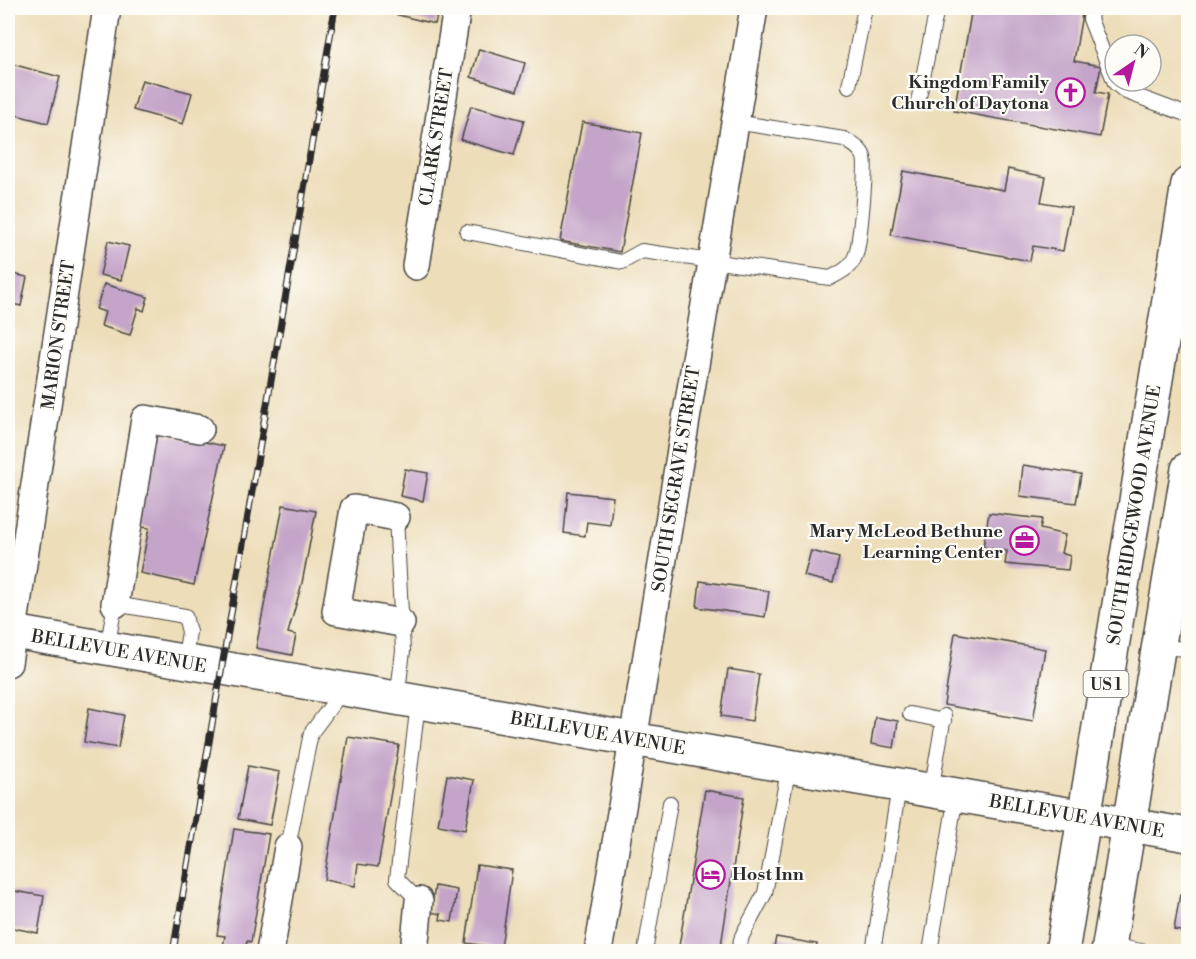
<svg xmlns="http://www.w3.org/2000/svg" width="1196" height="959" font-family="'Libre Bodoni',serif">
  <rect width="100%" height="100%" fill="#fdfcf7"/>
  <filter id="ink" filterUnits="userSpaceOnUse"><feTurbulence type="fractalNoise" baseFrequency=".0167" numOctaves="2"/><feDisplacementMap in="SourceGraphic" scale="12" xChannelSelector="R" yChannelSelector="G"/><feConvolveMatrix kernelMatrix="1 2 1 2 8 2 1 2 1" color-interpolation-filters="sRGB"/></filter>
  <filter id="wash" filterUnits="userSpaceOnUse"><feTurbulence type="fractalNoise" baseFrequency=".008" numOctaves="4" result="noise"/><feDisplacementMap in="SourceGraphic" scale="24" xChannelSelector="R" yChannelSelector="G"/><feGaussianBlur stdDeviation="1.35" result="paint"/><feColorMatrix in="noise" values="0 0 0 0 0 0 0 0 0 0 0 0 0 0 0 0 0 1.4 0 .05"/><feComposite in="paint" operator="in"/></filter>
  <g filter="url(#wash)">
    <rect width="100%" height="100%" fill="#edddb9"/>
    <g id="blocks">
      <!-- building -->
      <g fill="#c4a4c9">
        <path d="M392,8H439L435,24L390,13Z"/>
        <path d="M972,8H1042L1082,14L1074,61L1101,66L1096,92L1108,94L1100,137L954,111Z"/>
        <path d="M479,49L525,63L517,91L471,77Z"/>
        <path d="M8,63L60,77L48,123L8,113Z"/>
        <path d="M142,80L192,93L183,124L133,110Z"/>
        <path d="M471,106L524,120L514,155L461,140Z"/>
        <path d="M582,122L642,133L620,252L560,241Z"/>
        <path d="M1008,169L1046,177L1041,202L1071,207L1063,251L1033,246L1030,261L891,235L903,171L1004,190Z"/>
        <path d="M108,241L129,246L121,280L100,275Z"/>
        <path d="M8,273L27,277L21,306L8,303Z"/>
        <path d="M104,284L148,297L144,311L138,308L130,335L101,326L105,312L96,309Z"/>
        <path d="M157,432L224,446L194,585L140,573L149,528L137,526Z"/>
        <path d="M1023,465L1081,474L1076,503L1020,496Z"/>
        <path d="M405,469L428,473L423,501L400,496Z"/>
        <path d="M568,492L613,497L610,525L587,522L585,536L564,533Z"/>
        <path d="M283,505L316,511L302,583L288,633L296,635L292,655L256,648Z"/>
        <path d="M989,513L1042,519L1040,529L1065,535L1061,553L1070,556L1068,570L1005,564L1007,551L983,547Z"/>
        <path d="M811,551L839,558L833,583L804,576Z"/>
        <path d="M700,581L769,591L765,617L697,607Z"/>
        <path d="M955,633L1045,649L1033,721L944,705Z"/>
        <path d="M728,669L759,674L752,721L721,716Z"/>
        <path d="M89,708L124,715L118,748L84,742Z"/>
        <path d="M875,717L898,721L894,748L871,744Z"/>
        <path d="M348,737L399,745L378,867L358,864L355,886L324,880Z"/>
        <path d="M248,766L280,772L270,825L238,819Z"/>
        <path d="M447,775L474,780L465,830L438,825Z"/>
        <path d="M705,790L744,797L720,952H678Z"/>
        <path d="M234,829L269,834L251,942L247,941L245,952H222L225,936L217,935Z"/>
        <path d="M477,865L512,870L501,948L466,943Z"/>
        <path d="M435,886L457,890L452,922L440,920L441,914L431,912Z"/>
        <path d="M8,890L44,896L38,933L8,927Z"/>
        <path d="M1180,894L1188,895V932L1174,930Z"/>
        <path d="M776,937L817,944L816,952H773Z"/>
      </g>
    </g>
  </g>
  <g filter="url(#ink)">
    <use href="#blocks" fill-opacity="0" stroke="#484640" stroke-width="1.5"/>
    <g fill="none" stroke-linecap="round" stroke-linejoin="round">
      <defs>
        <g id="service">
          <path d="M1092,8L1090,19L1115,83L1126,92L1188,115"/>
          <path d="M849,86L865,8"/>
          <path d="M918,102L937,8"/>
          <path d="M467,232L622,262L642,251L830,278C842,272 852,267 856,254C860,242 867,167 864,157C861,148 852,144 844,139L735,122"/>
          <path d="M396,517L403,651L397,699"/>
          <path d="M1159,647L1188,649"/>
          <path d="M107,649L115,604L185,616L189,632L184,662"/>
          <path d="M418,703L397,879L419,901"/>
          <path d="M910,714L944,721"/>
          <path d="M931,791L944,716"/>
          <path d="M288,847L311,733L343,690"/>
          <path d="M1109,945L1146,952"/>
          <path d="M645,952L670,803"/>
          <path d="M738,952L742,936L765,893L789,766"/>
          <path d="M873,952L899,786"/>
          <path d="M930,952L956,795"/>
        </g>
        <g id="minor">
          <path d="M416,266L457,8"/>
          <path d="M396,517L354,509L336,611L401,623"/>
          <path d="M115,604L145,419L200,429"/>
          <path d="M8,663L107,8"/>
          <path d="M270,952L288,847"/>
          <path d="M414,952L419,901"/>
          <path d="M598,952L754,8"/>
        </g>
        <path id="tertiary" d="M8,631L1188,835"/>
        <g id="primary">
          <path d="M1062,952L1188,184"/>
          <path d="M1108,952L1188,469"/>
        </g>
      </defs>
      <!-- service casing -->
      <use href="#service" stroke="#484640" stroke-width="16"/>
      <!-- minor casing -->
      <use href="#minor" stroke="#484640" stroke-width="30"/>
      <!-- tertiary casing -->
      <use href="#tertiary" stroke="#484640" stroke-width="36"/>
      <!-- primary casing -->
      <use href="#primary" stroke="#484640" stroke-width="36"/>
      <!-- service -->
      <use href="#service" stroke="#fff" stroke-width="14"/>
      <!-- minor -->
      <use href="#minor" stroke="#fff" stroke-width="27"/>
      <!-- tertiary -->
      <use href="#tertiary" stroke="#fff" stroke-width="33"/>
      <!-- primary -->
      <use href="#primary" stroke="#fff" stroke-width="33"/>
      <defs>
        <path id="rail" d="M173,952L335,8"/>
      </defs>
      <!-- rail casing -->
      <use href="#rail" stroke="#2b2b2b" stroke-width="7"/>
      <!-- rail -->
      <use href="#rail" stroke="#fdfcf7" stroke-width="4.5" stroke-dasharray="14" stroke-linecap="butt"/>
    </g>
  </g>
  <!-- icons -->
  <defs>
    <symbol id="church-ring" viewBox="-11 -11 22 22"><circle r="9.5" fill="#fdfcf7" stroke="#b5179e" stroke-width="1.5"/><path d="M-1.2-6h2.4v3.5h3.3v2.4h-3.3V6h-2.4V-.1h-3.3v-2.4h3.3Z" fill="#b5179e"/></symbol>
    <symbol id="office-ring" viewBox="-11 -11 22 22"><circle r="9.5" fill="#fdfcf7" stroke="#b5179e" stroke-width="1.5"/><path d="M-6-3h4V-5.5h4V-3h4V5H-6ZM-1-4.5V-3h2v-1.5ZM-6 0V1H6V0Z" fill="#b5179e"/></symbol>
    <symbol id="hotel-ring" viewBox="-11 -11 22 22"><circle r="9.5" fill="#fdfcf7" stroke="#b5179e" stroke-width="1.5"/><path d="M-6-4.5h1.5V1H6V5H4.5V3h-9V5H-6ZM-4 0a1.8 1.8 0 1 1 3.6 0ZM.5 0V-2.5h3Q6-2.5 6 0Z" fill="#b5179e"/></symbol>
  </defs>
  <g fill-rule="evenodd">
    <use href="#church-ring" x="1054" y="76" width="33" height="33"/>
    <use href="#office-ring" x="1008" y="524" width="33" height="33"/>
    <use href="#hotel-ring" x="694" y="858" width="33" height="33"/>
  </g>
  <g text-anchor="middle" stroke-width="4.5" stroke-linejoin="round" paint-order="stroke">
    <!-- shield labels -->
    <rect fill="#fdfcf7" stroke="#6a6a68" stroke-width="1.5" x="1083.5" y="671" width="45" height="26" rx="4.5"/>
    <g font-size="16" font-weight="bold" fill="#2b2b2b">
      <text x="1106" y="690">US 1</text>
    </g>
    <!-- poi labels -->
    <g font-size="18" font-weight="bold" fill="#2b2b2b" stroke="#fdfcf7" text-anchor="end">
      <text x="1049" y="88">Kingdom Family<tspan x="1049" dy="21">Church of Daytona</tspan></text>
      <text x="1003" y="537">Mary McLeod Bethune<tspan x="1003" dy="21">Learning Center</tspan></text>
      <text x="732" y="880" text-anchor="start">Host Inn</text>
    </g>
    <!-- street labels -->
    <g font-size="18" fill="#2b2b2b" stroke="#fdfcf7">
      <text transform="translate(436 137) rotate(-81)" y="6">CLARK STREET</text>
      <text transform="translate(58 335) rotate(-82)" y="6">MARION STREET</text>
      <text transform="translate(676 479) rotate(-81)" y="6">SOUTH SEGRAVE STREET</text>
      <text transform="translate(1134 515) rotate(-81)" y="6">SOUTH RIDGEWOOD AVENUE</text>
      <text transform="translate(119 651) rotate(10)" y="6">BELLEVUE AVENUE</text>
      <text transform="translate(598 733) rotate(10)" y="6">BELLEVUE AVENUE</text>
      <text transform="translate(1077 816) rotate(10)" y="6">BELLEVUE AVENUE</text>
    </g>
  </g>
  <!-- margin -->
  <rect width="1196" height="959" fill="none" stroke="#fdfcf7" stroke-width="30"/>
  <!-- north arrow -->
  <g transform="translate(1133 63) rotate(35)"><circle r="28" fill="#fdfcf7" stroke="#a9a8a5" stroke-width="1.5"/>
  <path d="M0-4.5L10 22L0 15L-10 22Z" fill="#b5179e"/>
  <text y="-9" font-size="16" font-weight="bold" text-anchor="middle" fill="#2b2b2b">N</text>
  </g>
</svg>
